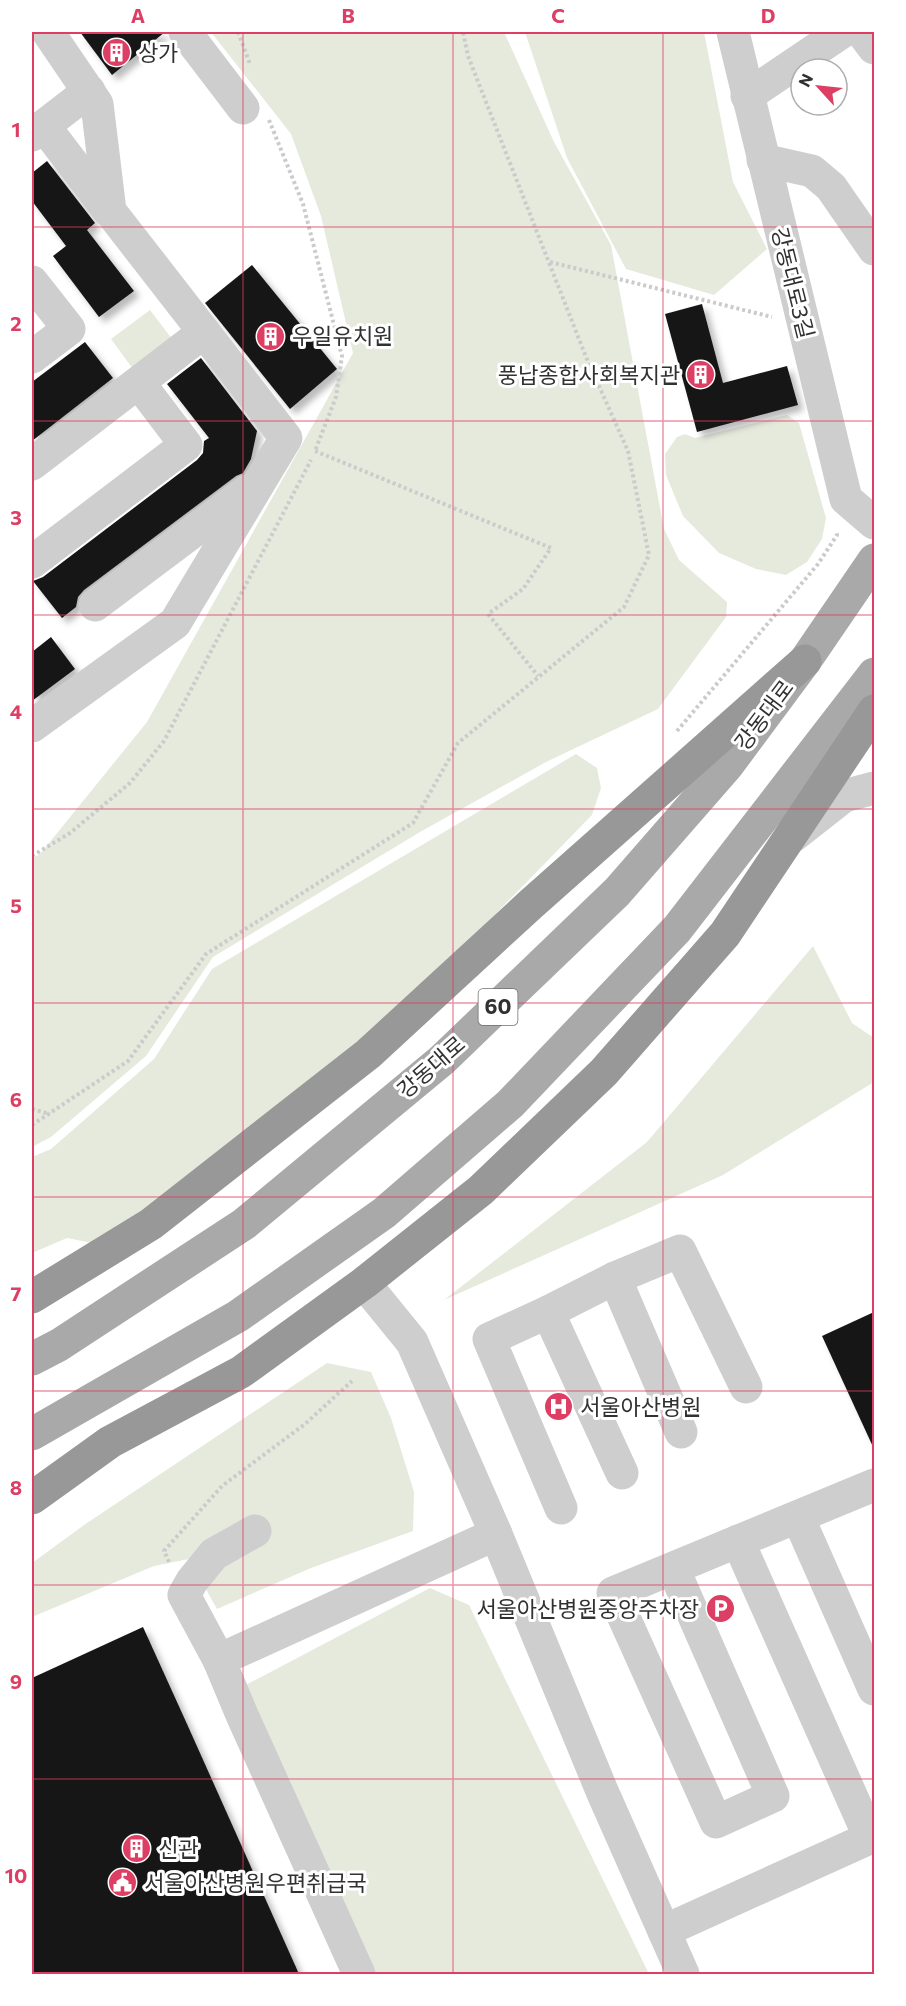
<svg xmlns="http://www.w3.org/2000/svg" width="906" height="2006" font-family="Commissioner,'Noto Sans KR',sans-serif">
  <defs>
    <filter id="shadow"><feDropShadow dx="5.5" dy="5.5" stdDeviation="3" flood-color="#0004"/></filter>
  </defs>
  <rect width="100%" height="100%" fill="#fff"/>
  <!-- green -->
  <g fill="#e6eadd">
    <path d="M211,32H504L554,142L611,245L664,529L679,560L727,602L726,617L658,709L548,761L420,832L213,957L146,1056L51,1137L32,1147V859L41,853L147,722L353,353L321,216L291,134Z"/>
    <path d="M525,32H704L733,182L767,249L714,295L626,269L567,158Z"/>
    <path d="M150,310L172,339L133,369L111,339Z"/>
    <path d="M787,415L799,423L826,518L822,539L807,562L786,575L756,569L719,553L683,516L666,475L665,454L677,437L685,434L695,438Z"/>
    <path d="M576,754L597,768L601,788L592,815L361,1052L97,1244L67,1238L32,1253V1157L51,1149L154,1059L212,969Z"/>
    <path d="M813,946L852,1023L874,1038V1082L723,1175L444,1300L647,1142Z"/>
    <path d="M327,1363L371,1372L391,1418L414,1492L413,1531L311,1568L217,1609L189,1559L154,1566L32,1617V1563L84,1525Z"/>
    <path d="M430,1588L469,1605L649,1974H375L240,1688Z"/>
  </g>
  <!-- building -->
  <g fill="#181818" filter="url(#shadow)">
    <path d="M80,32H165L112,75Z"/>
    <path d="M47,161L95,223L87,230L134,291L99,317L53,256L66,246L32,201V173Z"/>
    <path d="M252,265L337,369L290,409L205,303Z"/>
    <path d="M702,304L723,383L787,366L798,405L697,432L665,314Z"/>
    <path d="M85,342L113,378L32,441V382Z"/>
    <path d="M201,358L257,431L251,459L243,473L236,476L84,590L78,597L76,607L62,618L33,581L43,577L197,460L203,453L204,441L209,438L167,384Z"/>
    <path d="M51,637L75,669L32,701V652Z"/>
    <path d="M874,1312V1449L822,1336Z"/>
    <path d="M143,1627L187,1724L299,1974H32V1678Z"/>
  </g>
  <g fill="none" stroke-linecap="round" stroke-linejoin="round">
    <!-- path -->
    <g stroke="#cbcbcb" stroke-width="4" stroke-dasharray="3 3" stroke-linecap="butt">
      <path d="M238,32L250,64"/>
      <path d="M269,120L303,204L342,356L336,397L315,451"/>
      <path d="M550,262L772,317"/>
      <path d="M315,451L551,548L523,589L488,614L538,676"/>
      <path d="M677,731L818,564L837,535L836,532"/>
      <path d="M32,856L70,833L130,783L164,741L311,460"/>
      <path d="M32,1109L50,1114"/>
      <path d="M32,1125L128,1061L206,954L413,823L458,743L624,607L649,555L628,451L586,357L468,56L463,32"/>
      <path d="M169,1562L164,1551L222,1486L305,1424L352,1381"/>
    </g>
    <!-- minor -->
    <g stroke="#cecece" stroke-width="33">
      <path d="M185,32L243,108"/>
      <path d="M733,32L846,499L874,523"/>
      <path d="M862,32L874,48"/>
      <path d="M747,96L842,32"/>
      <path d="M44,126L108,210"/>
      <path d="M32,135L89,91"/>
      <path d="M763,160L812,171L831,187L874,249"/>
      <path d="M32,282L69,329L32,357"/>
      <path d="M32,464L204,332L110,211L97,104L48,32"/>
      <path d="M32,562L186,445L139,383"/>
      <path d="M95,605L247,491"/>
      <path d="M32,726L175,623L286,438L204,332"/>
      <path d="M793,836L844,796L874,788"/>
      <path d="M364,1283L412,1342L496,1534L602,1791L683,1974"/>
      <path d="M548,1312L615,1278"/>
      <path d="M681,1432L615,1278L680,1251L746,1387"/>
      <path d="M561,1508L489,1339L548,1312L622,1473"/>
      <path d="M798,1517L874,1689"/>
      <path d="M738,1541L870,1838"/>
      <path d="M673,1568L773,1796L716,1822L613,1593L874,1485"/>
      <path d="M219,1660L184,1595L192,1581L214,1554L255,1531"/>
      <path d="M664,1931L874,1836"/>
      <path d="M359,1974L242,1715L219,1660L496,1534"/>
    </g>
    <!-- major -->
    <g stroke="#a9a9a9" stroke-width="33">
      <path d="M32,1359L59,1345L244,1224L442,1060L617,892L727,766L805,661L874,560"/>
      <path d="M32,1434L238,1316L384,1213L510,1104L677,929L874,674"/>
    </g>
    <!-- highway -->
    <g stroke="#989898" stroke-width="33">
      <path d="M32,1297L151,1224L368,1054L531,904L805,661"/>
      <path d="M32,1498L110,1442L241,1372L364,1283L481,1190L604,1072L725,934L874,711"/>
    </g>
  </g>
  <!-- grid -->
  <path fill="none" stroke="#dd3e63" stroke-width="1.5" stroke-opacity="0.55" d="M243,32V1974M453,32V1974M663,32V1974M32,227H874M32,421H874M32,615H874M32,809H874M32,1003H874M32,1197H874M32,1391H874M32,1585H874M32,1779H874"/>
  <!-- icons -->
  <defs>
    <symbol id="building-disc" viewBox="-11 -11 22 22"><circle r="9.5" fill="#dd3e63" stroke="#fff"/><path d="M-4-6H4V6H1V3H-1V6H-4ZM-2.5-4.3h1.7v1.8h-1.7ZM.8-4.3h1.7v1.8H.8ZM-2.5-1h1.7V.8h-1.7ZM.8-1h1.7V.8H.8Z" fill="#fff"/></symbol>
    <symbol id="hospital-disc" viewBox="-11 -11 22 22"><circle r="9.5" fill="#dd3e63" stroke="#fff"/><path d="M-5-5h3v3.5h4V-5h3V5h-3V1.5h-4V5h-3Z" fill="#fff"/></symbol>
    <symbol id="parking-disc" viewBox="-11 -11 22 22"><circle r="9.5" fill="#dd3e63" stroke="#fff"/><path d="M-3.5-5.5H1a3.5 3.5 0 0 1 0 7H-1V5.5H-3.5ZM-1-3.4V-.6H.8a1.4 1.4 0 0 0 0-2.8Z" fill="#fff"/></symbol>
    <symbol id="civic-disc" viewBox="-11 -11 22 22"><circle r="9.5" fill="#dd3e63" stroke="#fff"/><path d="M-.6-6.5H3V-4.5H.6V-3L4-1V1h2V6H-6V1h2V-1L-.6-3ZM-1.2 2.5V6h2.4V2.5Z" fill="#fff"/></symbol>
  </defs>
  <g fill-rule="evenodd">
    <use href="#building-disc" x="100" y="36" width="33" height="33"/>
    <use href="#building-disc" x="254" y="320" width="33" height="33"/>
    <use href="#building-disc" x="684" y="358" width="33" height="33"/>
    <use href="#hospital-disc" x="542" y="1390" width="33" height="33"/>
    <use href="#parking-disc" x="704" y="1592" width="33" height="33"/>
    <use href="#building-disc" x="120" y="1832" width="33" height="33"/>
    <use href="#civic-disc" x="106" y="1866" width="33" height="33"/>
  </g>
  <g text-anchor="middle" stroke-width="6" stroke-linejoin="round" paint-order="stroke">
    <!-- shield labels -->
    <rect fill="#fff" stroke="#6f6f6f" stroke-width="1.5" x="478.5" y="989" width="39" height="36" rx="4.5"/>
    <g font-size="21" font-weight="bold" fill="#313131">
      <text x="498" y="1014">60</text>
    </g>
    <!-- poi labels -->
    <g font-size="22" fill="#313131" stroke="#fff" text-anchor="start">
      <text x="138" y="61">상가</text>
      <text x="292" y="344">우일유치원</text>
      <text x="680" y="383" text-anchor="end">풍납종합사회복지관</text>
      <text x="580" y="1415">서울아산병원</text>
      <text x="699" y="1617" text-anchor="end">서울아산병원중앙주차장</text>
      <text x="158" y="1857">신관</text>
      <text x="144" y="1891">서울아산병원우편취급국</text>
    </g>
    <!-- street labels -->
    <g font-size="22" fill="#313131" stroke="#fff">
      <text transform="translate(793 283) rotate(76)" y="8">강동대로3길</text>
      <text transform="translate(764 715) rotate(-53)" y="8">강동대로</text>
      <text transform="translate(431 1067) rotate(-41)" y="8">강동대로</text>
    </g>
  </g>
  <!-- border -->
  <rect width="906" height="2006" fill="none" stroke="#ffffff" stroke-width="66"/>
  <!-- north arrow -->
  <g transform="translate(819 87) rotate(297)"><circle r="28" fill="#ffffff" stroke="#adadad" stroke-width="1.5"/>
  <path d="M0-4.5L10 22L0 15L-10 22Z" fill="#dd3e63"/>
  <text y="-9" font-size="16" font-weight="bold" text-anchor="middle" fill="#313131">N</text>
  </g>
  <rect x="33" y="33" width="840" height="1940" fill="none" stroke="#dd3e63" stroke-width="2"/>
  <g font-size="20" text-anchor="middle" font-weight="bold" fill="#dd3e63">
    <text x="138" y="23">A</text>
    <text x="348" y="23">B</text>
    <text x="558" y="23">C</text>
    <text x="768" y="23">D</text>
    <text x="16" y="137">1</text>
    <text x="16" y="331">2</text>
    <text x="16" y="525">3</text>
    <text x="16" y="719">4</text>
    <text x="16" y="913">5</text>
    <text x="16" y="1107">6</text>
    <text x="16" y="1301">7</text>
    <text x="16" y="1495">8</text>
    <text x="16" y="1689">9</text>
    <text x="16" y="1883">10</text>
  </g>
</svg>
